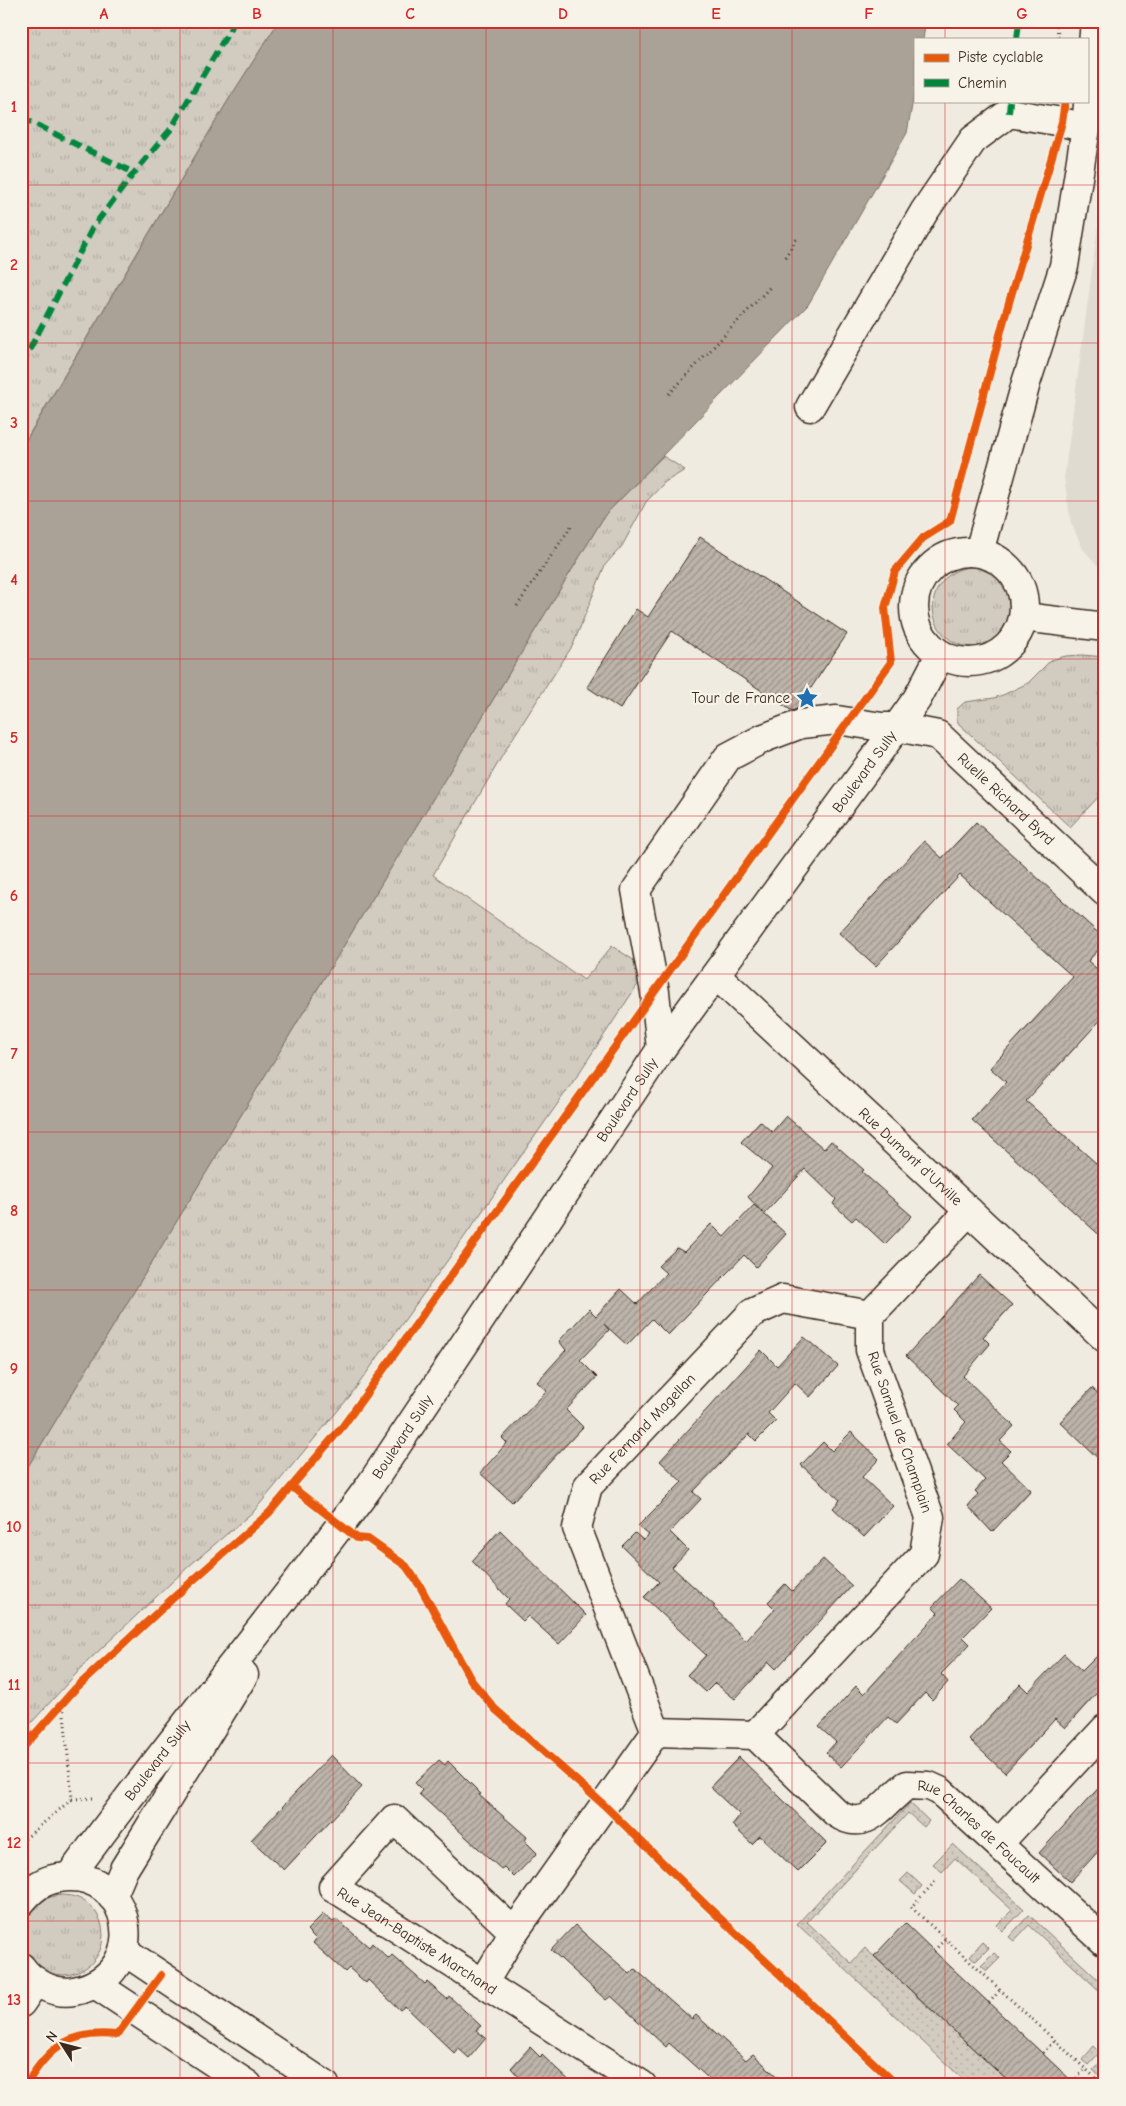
<svg xmlns="http://www.w3.org/2000/svg" width="1126" height="2106" font-family="'Comic Neue',sans-serif">
  <defs>
    <pattern id="grass-tufts" width="24" height="20" patternUnits="userSpaceOnUse" patternTransform="scale(1.25)"><rect width="24" height="20" fill="#d1cbc0"/><path d="M3 7l-1-3M5 7V3M7 7l1-3M15 17l-1-3M17 17v-4M19 17l1-3" fill="none" stroke="#b4aea5"/></pattern>
    <pattern id="garden-dots" width="8" height="8" patternUnits="userSpaceOnUse" patternTransform="scale(1.25)"><rect width="8" height="8" fill="#d1cbc0"/><path d="M2 2h.1M6 6h.1" fill="none" stroke="#b4aea5" stroke-width="1.8" stroke-linecap="round"/></pattern>
    <pattern id="building-hatch" width="6" height="6" patternUnits="userSpaceOnUse" patternTransform="scale(1.25)"><rect width="6" height="6" fill="#bdb5aa"/><path d="M-1 1l2-2M0 6l6-6M5 7l2-2" fill="none" stroke="#9b938a"/></pattern>
  </defs>
  <rect width="100%" height="100%" fill="#efebe0"/>
  <filter id="ink" filterUnits="userSpaceOnUse"><feTurbulence type="fractalNoise" baseFrequency=".02" numOctaves="2"/><feDisplacementMap in="SourceGraphic" scale="10" xChannelSelector="R" yChannelSelector="G"/><feConvolveMatrix kernelMatrix="1 2 1 2 8 2 1 2 1" color-interpolation-filters="sRGB"/></filter>
  <g filter="url(#ink)">
    <!-- built -->
    <path fill="#e0dbd0" d="M1105,174V574L1083,549L1071,523L1064,478Z"/>
    <!-- grass -->
    <g fill="url(#grass-tufts)" stroke="#867a6f">
      <path d="M21,21H279L229,99L21,448Z"/>
      <path d="M663,456L685,470L665,482L646,502L622,546L605,565L573,645L509,744L433,875L584,980L612,946L635,961L642,978L577,1076L465,1236L350,1396L254,1511L189,1566L87,1662L21,1734V1478L605,515Z"/>
      <circle cx="973" cy="607" r="40"/>
      <path d="M1082,655L1105,657V790L1070,827L959,724L957,720V709L965,702L994,698L1003,695L1028,683L1051,660L1066,656Z"/>
      <circle cx="63" cy="1935" r="40"/>
    </g>
    <!-- garden -->
    <g fill="url(#garden-dots)" stroke="#867a6f">
      <path d="M910,1803L929,1821L924,1827L908,1813L807,1922L851,1963L865,1948L1012,2085H969L797,1924Z"/>
      <path d="M953,1844L1024,1909L1003,1931L997,1925L1012,1910L955,1858L942,1872L933,1864Z"/>
      <path d="M908,1873L922,1886L915,1894L900,1881Z"/>
      <path d="M1029,1915L1105,1986V1996L1029,1925L1014,1941L1009,1937Z"/>
      <path d="M982,1942L989,1948L976,1961L970,1956Z"/>
      <path d="M994,1953L1000,1958L987,1971L981,1966Z"/>
      <path d="M1094,2046L1100,2052L1088,2065L1082,2060Z"/>
      <path d="M1105,2057V2068L1099,2075L1093,2070Z"/>
    </g>
    <!-- water -->
    <path fill="#aaa296" stroke="#7e7266" d="M279,21H926L923,39H915V89L907,133L808,305L605,515L21,1478V449L229,99Z"/>
    <!-- building -->
    <g fill="url(#building-hatch)" stroke="#3b2a1e">
      <path d="M700,537L847,634L797,709L792,711L672,631L620,709L587,687L636,609L648,617Z"/>
      <path d="M976,822L1105,939V943L1088,961L1105,976V1015L1026,1101L1105,1171V1240L972,1120L1006,1082L990,1068L1073,977L960,875L876,966L839,933L924,841L942,858Z"/>
      <path d="M786,1116L824,1149L831,1141L864,1170L862,1172L912,1216L885,1244L856,1217L852,1221L833,1204L836,1199L805,1169L764,1214L786,1234L756,1267L744,1255L668,1335L652,1319L627,1345L604,1324L609,1330L580,1360L597,1377L566,1410L583,1427L512,1502L480,1473L507,1443L502,1438L547,1391L537,1382L566,1350L559,1341L589,1309L596,1316L621,1289L637,1304L666,1273L658,1266L677,1248L684,1252L711,1224L724,1237L754,1205L763,1213L748,1197L772,1168L741,1142L760,1121L772,1132Z"/>
      <path d="M979,1275L1012,1305L983,1337L990,1344L963,1376L1014,1426L1000,1441L1011,1451L1001,1461L1031,1490L992,1532L968,1506L978,1494L975,1491L985,1480L947,1444L966,1422L954,1410L958,1406L906,1356Z"/>
      <path d="M804,1337L838,1366L810,1397L795,1383L768,1413L776,1421L756,1441L749,1434L693,1492L701,1499L670,1532L688,1550L672,1567L715,1606L713,1607L746,1641L775,1609L768,1602L785,1584L792,1591L823,1559L852,1586L776,1669L769,1662L735,1699L715,1683L706,1692L687,1675L706,1655L644,1597L659,1582L622,1546L635,1533L643,1540L649,1535L638,1526L682,1482L660,1461L761,1350L777,1366Z"/>
      <path d="M1092,1388L1105,1400V1465L1060,1422Z"/>
      <path d="M851,1432L879,1459L862,1477L893,1506L864,1537L833,1508L840,1500L801,1465L823,1442L832,1451Z"/>
      <path d="M500,1530L586,1615L559,1644L528,1616L523,1621L505,1604L509,1599L472,1561Z"/>
      <path d="M959,1579L991,1608L963,1637L970,1644L941,1674L948,1682L932,1700L925,1693L896,1724L888,1717L841,1767L826,1753L836,1742L819,1727L856,1686L864,1694L938,1613L932,1607Z"/>
      <path d="M1105,1648V1684L1065,1728L1055,1719L1005,1773L969,1739L1020,1684L1028,1692L1064,1654L1082,1671Z"/>
      <path d="M331,1755L362,1787L284,1870L251,1840Z"/>
      <path d="M739,1757L827,1843L798,1872L760,1836L752,1844L732,1825L740,1815L710,1787Z"/>
      <path d="M439,1760L445,1765L448,1761L481,1794L479,1795L527,1837L525,1841L537,1853L514,1877L504,1867L501,1869L419,1794L422,1790L415,1783Z"/>
      <path d="M1105,1781V1844L1070,1882L1039,1853Z"/>
      <path d="M323,1914L333,1922L336,1919L369,1947L372,1943L389,1959L392,1955L425,1984L427,1982L447,1999L449,1996L481,2026L476,2030L486,2038L469,2058L459,2049L455,2054L405,2006L400,2010L368,1980L366,1983L349,1968L345,1972L313,1943L316,1939L307,1930Z"/>
      <path d="M905,1923L934,1951L1076,2085H1012L874,1956Z"/>
      <path d="M575,1925L630,1974L635,1969L692,2019L696,2015L746,2060L753,2054L786,2085H716L669,2043L666,2047L611,1996L606,2000L551,1950Z"/>
      <path d="M530,2047L541,2058L542,2055L574,2085H526L511,2068Z"/>
    </g>
    <g fill="none" stroke-linecap="round" stroke-linejoin="round">
      <defs>
        <g id="minor">
          <path d="M810,407L924,212L973,140L1009,113L1062,122L1086,128"/>
          <path d="M1024,617L1105,627"/>
          <path id="s1" d="M716,975L1105,1338"/>
          <path id="s2" d="M661,1049L655,992L636,890L728,757L764,738L801,724L837,720L882,727H897L938,735L1105,892"/>
          <path d="M656,1732L755,1735L924,1554L930,1517L870,1350V1315L969,1211"/>
          <path id="s3" d="M656,1732L577,1528L588,1486L752,1313L783,1299L870,1315"/>
          <path id="s4" d="M755,1735L836,1813C868,1835 883,1802 907,1785L929,1786L940,1791L1105,1942"/>
          <path d="M999,1843L1105,1729"/>
          <path id="s5" d="M514,1932L394,1819L333,1887L642,2085"/>
          <path d="M484,1982L514,1932L656,1732"/>
          <path d="M21,2003L36,1981"/>
        </g>
        <g id="major">
          <circle cx="969" cy="607" r="55"/>
          <path d="M979,552L1026,383L1064,266L1086,128L1095,21"/>
          <path id="s6" d="M70,1876C166,1744 272,1619 369,1487L661,1049L897,727L917,699L940,655"/>
          <path d="M112,1897L124,1869L244,1675"/>
          <path d="M21,1902C31,1889 43,1880 59,1878C133,1866 155,1975 74,1991C55,1995 32,1983 21,1967"/>
          <path d="M124,1951L325,2085"/>
          <path d="M95,1984L248,2085"/>
        </g>
      </defs>
      <!-- minor casing -->
      <use href="#minor" stroke="#3b2a1e" stroke-width="31"/>
      <!-- major casing -->
      <use href="#major" stroke="#3b2a1e" stroke-width="31"/>
      <!-- path -->
      <g stroke="#3b2a1e" stroke-width="3" stroke-dasharray="1 4" stroke-linecap="butt">
        <path d="M1057,21L1058,39"/>
        <path d="M785,257L798,237"/>
        <path d="M669,394L772,285"/>
        <path d="M517,606L572,525"/>
        <path d="M72,1799L93,1798"/>
        <path d="M21,1842L72,1799L63,1703"/>
        <path d="M935,1882L911,1907L1103,2085"/>
        <path d="M934,1951L946,1938"/>
        <path d="M989,2003L1000,1990"/>
        <path d="M1043,2053L1055,2040"/>
        <path d="M1073,2082L1085,2069"/>
      </g>
      <!-- minor -->
      <use href="#minor" stroke="#f7f3e8" stroke-width="28"/>
      <!-- major -->
      <use href="#major" stroke="#f7f3e8" stroke-width="28"/>
      <!-- quiet -->
      <g stroke="#00873e" stroke-width="6" stroke-dasharray="12 6" stroke-linecap="butt">
        <path d="M1017,39L1019,21"/>
        <path d="M1009,113L1010,101"/>
        <path d="M21,117L134,173"/>
        <path d="M21,366L93,227L134,173L171,129L235,21"/>
      </g>
      <defs>
        <g id="cycleway">
          <path d="M292,1487L357,1538L368,1539L406,1566L420,1586L471,1680L495,1709L604,1805L706,1905L897,2085"/>
          <path d="M21,1750L75,1689L172,1599L269,1513L343,1426L891,662L885,608L895,571L923,538L950,521L1005,316L1062,122L1065,101"/>
          <path d="M26,2085C49,2046 71,2030 117,2035L161,1975"/>
        </g>
      </defs>
      <!-- cycleway casing -->
      <use href="#cycleway" stroke="#f7f3e8" stroke-width="11"/>
      <!-- cycleway -->
      <use href="#cycleway" stroke="#e8590c" stroke-width="8"/>
    </g>
  </g>
  <!-- grid -->
  <path fill="none" stroke="#d62828" stroke-width="1" stroke-opacity="0.55" d="M180,21V2085M333,21V2085M486,21V2085M640,21V2085M792,21V2085M945,21V39M945,101V2085M21,185H1105M21,343H1105M21,501H1105M21,659H1105M21,816H1105M21,974H1105M21,1132H1105M21,1290H1105M21,1447H1105M21,1605H1105M21,1763H1105M21,1921H1105"/>
  <!-- icons -->
  <defs>
    <symbol id="sight-bare" viewBox="-9 -9 18 18"><path d="M0-6L1.8-2.2L6-1.7L2.9 1.2L3.7 5.4L0 3.3L-3.7 5.4L-2.9 1.2L-6-1.7L-1.8-2.2Z" fill="#1f6fb2" stroke="#f7f3e8" stroke-width="2.5" paint-order="stroke"/></symbol>
  </defs>
  <g fill-rule="evenodd">
    <use href="#sight-bare" x="791" y="682" width="32" height="32"/>
  </g>
  <g text-anchor="middle" stroke-width="4.5" stroke-linejoin="round" paint-order="stroke">
    <!-- poi labels -->
    <g font-size="15" fill="#3b2a1e" stroke="#f7f3e8" text-anchor="end">
      <text x="790" y="703">Tour de France</text>
    </g>
    <!-- street labels -->
    <g font-size="15" fill="#3b2a1e" stroke="#f7f3e8">
      <text dy="5" stroke="none"><textPath href="#s6" startOffset="1361">Boulevard Sully</textPath></text>
      <text dy="5" stroke="none"><textPath href="#s2" startOffset="635">Ruelle Richard Byrd</textPath></text>
      <text dy="5" stroke="none"><textPath href="#s6" startOffset="956">Boulevard Sully</textPath></text>
      <text dy="5" stroke="none"><textPath href="#s1" startOffset="266">Rue Dumont d'Urville</textPath></text>
      <text dy="5" stroke="none"><textPath href="#s3" startOffset="341">Rue Fernand Magellan</textPath></text>
      <text transform="translate(900 1432) rotate(71)" y="5">Rue Samuel de Champlain</text>
      <text dy="5" stroke="none"><textPath href="#s6" startOffset="551">Boulevard Sully</textPath></text>
      <text dy="5" stroke="none"><textPath href="#s6" startOffset="145">Boulevard Sully</textPath></text>
      <text dy="5" stroke="none"><textPath href="#s4" startOffset="286">Rue Charles de Foucault</textPath></text>
      <text dy="5" stroke="none"><textPath href="#s5" startOffset="356">Rue Jean-Baptiste Marchand</textPath></text>
    </g>
  </g>
  <!-- margin -->
  <rect width="1126" height="2106" fill="none" stroke="#f7f3e8" stroke-width="55"/>
  <!-- legend -->
  <rect x="914" y="38" width="175" height="65" fill="#f7f3e8" stroke="#aca397"/>
  <rect x="924" y="54" width="25" height="8" fill="#e8590c" stroke="#aca397"/>
  <text x="958" y="62" font-size="15" fill="#3b2a1e">Piste cyclable</text>
  <rect x="924" y="79" width="25" height="8" fill="#00873e" stroke="#aca397"/>
  <text x="958" y="88" font-size="15" fill="#3b2a1e">Chemin</text>
  <!-- north arrow -->
  <g transform="translate(62 2044) rotate(306)" stroke="#f7f3e8" stroke-width="4" paint-order="stroke">
  <path d="M0-4L9 19L0 12L-9 19Z" fill="#3b2a1e"/>
  <text y="-8" font-size="14" font-weight="bold" text-anchor="middle" fill="#3b2a1e">N</text>
  </g>
  <rect x="28" y="28" width="1070" height="2050" fill="none" stroke="#d62828" stroke-width="2"/>
  <g font-size="16" text-anchor="middle" font-weight="bold" fill="#d62828">
    <text x="104" y="19">A</text>
    <text x="257" y="19">B</text>
    <text x="410" y="19">C</text>
    <text x="563" y="19">D</text>
    <text x="716" y="19">E</text>
    <text x="869" y="19">F</text>
    <text x="1022" y="19">G</text>
    <text x="14" y="112">1</text>
    <text x="14" y="270">2</text>
    <text x="14" y="428">3</text>
    <text x="14" y="585">4</text>
    <text x="14" y="743">5</text>
    <text x="14" y="901">6</text>
    <text x="14" y="1059">7</text>
    <text x="14" y="1216">8</text>
    <text x="14" y="1374">9</text>
    <text x="14" y="1532">10</text>
    <text x="14" y="1690">11</text>
    <text x="14" y="1848">12</text>
    <text x="14" y="2005">13</text>
  </g>
</svg>
